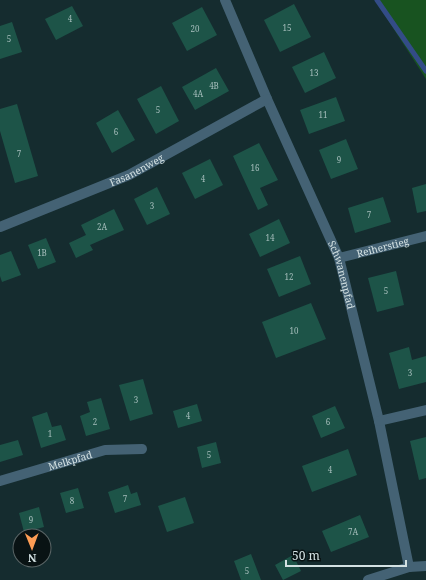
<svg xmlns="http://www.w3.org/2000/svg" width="426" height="580" font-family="'Noto Serif',serif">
  <rect width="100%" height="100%" fill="#152c2f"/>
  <!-- green -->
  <path fill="#185320" d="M375,0H426V79Z"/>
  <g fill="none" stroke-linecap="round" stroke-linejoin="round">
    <!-- stream -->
    <path stroke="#334c87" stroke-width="5" d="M377,0L426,71"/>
  </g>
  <!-- building -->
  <g fill="#1d5448">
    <path d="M294,4L311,37L280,52L264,20Z"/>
    <path d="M72,6L83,26L56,40L45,19Z"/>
    <path d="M202,7L217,35L187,51L172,23Z"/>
    <path d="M12,22L22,52L0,59V26Z"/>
    <path d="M324,52L336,78L305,93L292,67Z"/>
    <path d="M216,68L229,91L195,110L182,87Z"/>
    <path d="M161,86L179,121L156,134L137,99Z"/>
    <path d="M336,97L345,121L309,134L300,110Z"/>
    <path d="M17,104L38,176L15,183L0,131V109Z"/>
    <path d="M118,110L135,140L112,153L96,123Z"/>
    <path d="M346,139L358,169L331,179L319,150Z"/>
    <path d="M259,143L278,180L260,188L268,205L258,210L233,156Z"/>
    <path d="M210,159L223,185L195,199L182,173Z"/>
    <path d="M426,184V211L417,213L412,188Z"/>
    <path d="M157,187L170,214L147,225L134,199Z"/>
    <path d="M383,197L391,222L355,233L348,208Z"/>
    <path d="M114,209L124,230L90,245L93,250L76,258L69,243L86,235L81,225Z"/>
    <path d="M279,219L290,243L260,257L249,234Z"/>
    <path d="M46,238L56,262L38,269L28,245Z"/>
    <path d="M11,251L21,275L2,282L0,276V255Z"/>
    <path d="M300,256L311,284L279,297L267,269Z"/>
    <path d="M396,271L404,305L377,312L368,278Z"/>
    <path d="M311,303L326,339L276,358L262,322Z"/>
    <path d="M409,347L412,360L426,356V382L399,389L389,353Z"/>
    <path d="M143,379L153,414L130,421L119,385Z"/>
    <path d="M101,398L110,429L86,436L80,416L90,412L87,402Z"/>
    <path d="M197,404L202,421L178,428L173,411Z"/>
    <path d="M335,406L345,428L321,438L312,416Z"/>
    <path d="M47,412L52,427L61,425L66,440L41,448L32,417Z"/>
    <path d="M426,437V478L419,480L410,441Z"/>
    <path d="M18,440L23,455L0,462V445Z"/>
    <path d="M216,442L221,463L202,468L197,447Z"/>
    <path d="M348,449L357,475L312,492L302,466Z"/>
    <path d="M128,485L131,494L137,492L141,505L115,513L108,492Z"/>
    <path d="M78,488L84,508L66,513L60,493Z"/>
    <path d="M185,497L194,523L167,532L158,506Z"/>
    <path d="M39,507L44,527L24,532L19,513Z"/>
    <path d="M360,515L369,537L331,552L322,531Z"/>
    <path d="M251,554L261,580H241L234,561Z"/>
    <path d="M293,555L301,571L283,580L275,565Z"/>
  </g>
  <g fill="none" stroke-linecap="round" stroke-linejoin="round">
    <!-- minor -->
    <g stroke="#446274" stroke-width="10">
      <path id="s1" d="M225,0L267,99L339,258L379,421L409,567"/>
      <path id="s2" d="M0,227L129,175L267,99"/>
      <path id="s3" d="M339,258L426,236"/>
      <path d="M379,421L426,410"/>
      <path id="s4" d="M0,481L105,450L142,449"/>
      <path d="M368,580L409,567L426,566"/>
    </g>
  </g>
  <g text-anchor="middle" stroke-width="3" stroke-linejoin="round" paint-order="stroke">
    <!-- number labels -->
    <g font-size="8" fill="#a6bebc">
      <text x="70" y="22">4</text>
      <text x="287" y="31">15</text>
      <text x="195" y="32">20</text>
      <text x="9" y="42">5</text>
      <text x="314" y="76">13</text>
      <text x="214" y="89">4B</text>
      <text x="198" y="97">4A</text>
      <text x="158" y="113">5</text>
      <text x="323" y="118">11</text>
      <text x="116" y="135">6</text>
      <text x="19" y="157">7</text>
      <text x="339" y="163">9</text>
      <text x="255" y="171">16</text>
      <text x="203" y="182">4</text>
      <text x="152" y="209">3</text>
      <text x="369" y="218">7</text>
      <text x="102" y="230">2A</text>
      <text x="270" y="241">14</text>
      <text x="42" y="256">1B</text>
      <text x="289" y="280">12</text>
      <text x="386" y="294">5</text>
      <text x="294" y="334">10</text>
      <text x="410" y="376">3</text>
      <text x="136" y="403">3</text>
      <text x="188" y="419">4</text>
      <text x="95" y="425">2</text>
      <text x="328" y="425">6</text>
      <text x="50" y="437">1</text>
      <text x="209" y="458">5</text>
      <text x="330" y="473">4</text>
      <text x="125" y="502">7</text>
      <text x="72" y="504">8</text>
      <text x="31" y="523">9</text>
      <text x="353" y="535">7A</text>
      <text x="247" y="574">5</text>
    </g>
    <!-- street labels -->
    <g font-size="10" fill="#d3e1e2" stroke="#091314">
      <text dy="4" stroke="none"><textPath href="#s2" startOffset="148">Fasanenweg</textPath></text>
      <text dy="4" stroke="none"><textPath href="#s3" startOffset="45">Reiherstieg</textPath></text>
      <text dy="4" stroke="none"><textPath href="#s1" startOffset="299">Schwanenpfad</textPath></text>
      <text dy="4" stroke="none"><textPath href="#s4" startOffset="73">Melkpfad</textPath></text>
    </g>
  </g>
  <!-- north arrow -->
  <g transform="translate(32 548) rotate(179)"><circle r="19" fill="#091314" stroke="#5a6566"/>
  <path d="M0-3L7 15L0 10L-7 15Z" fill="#fd9d55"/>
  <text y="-6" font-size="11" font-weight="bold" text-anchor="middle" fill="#d3e1e2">N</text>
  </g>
  <!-- scale -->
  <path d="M286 560v6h120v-6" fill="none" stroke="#d3e1e2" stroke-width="2"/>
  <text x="292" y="560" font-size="12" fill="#d3e1e2" stroke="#091314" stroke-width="3" paint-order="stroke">50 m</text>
</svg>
